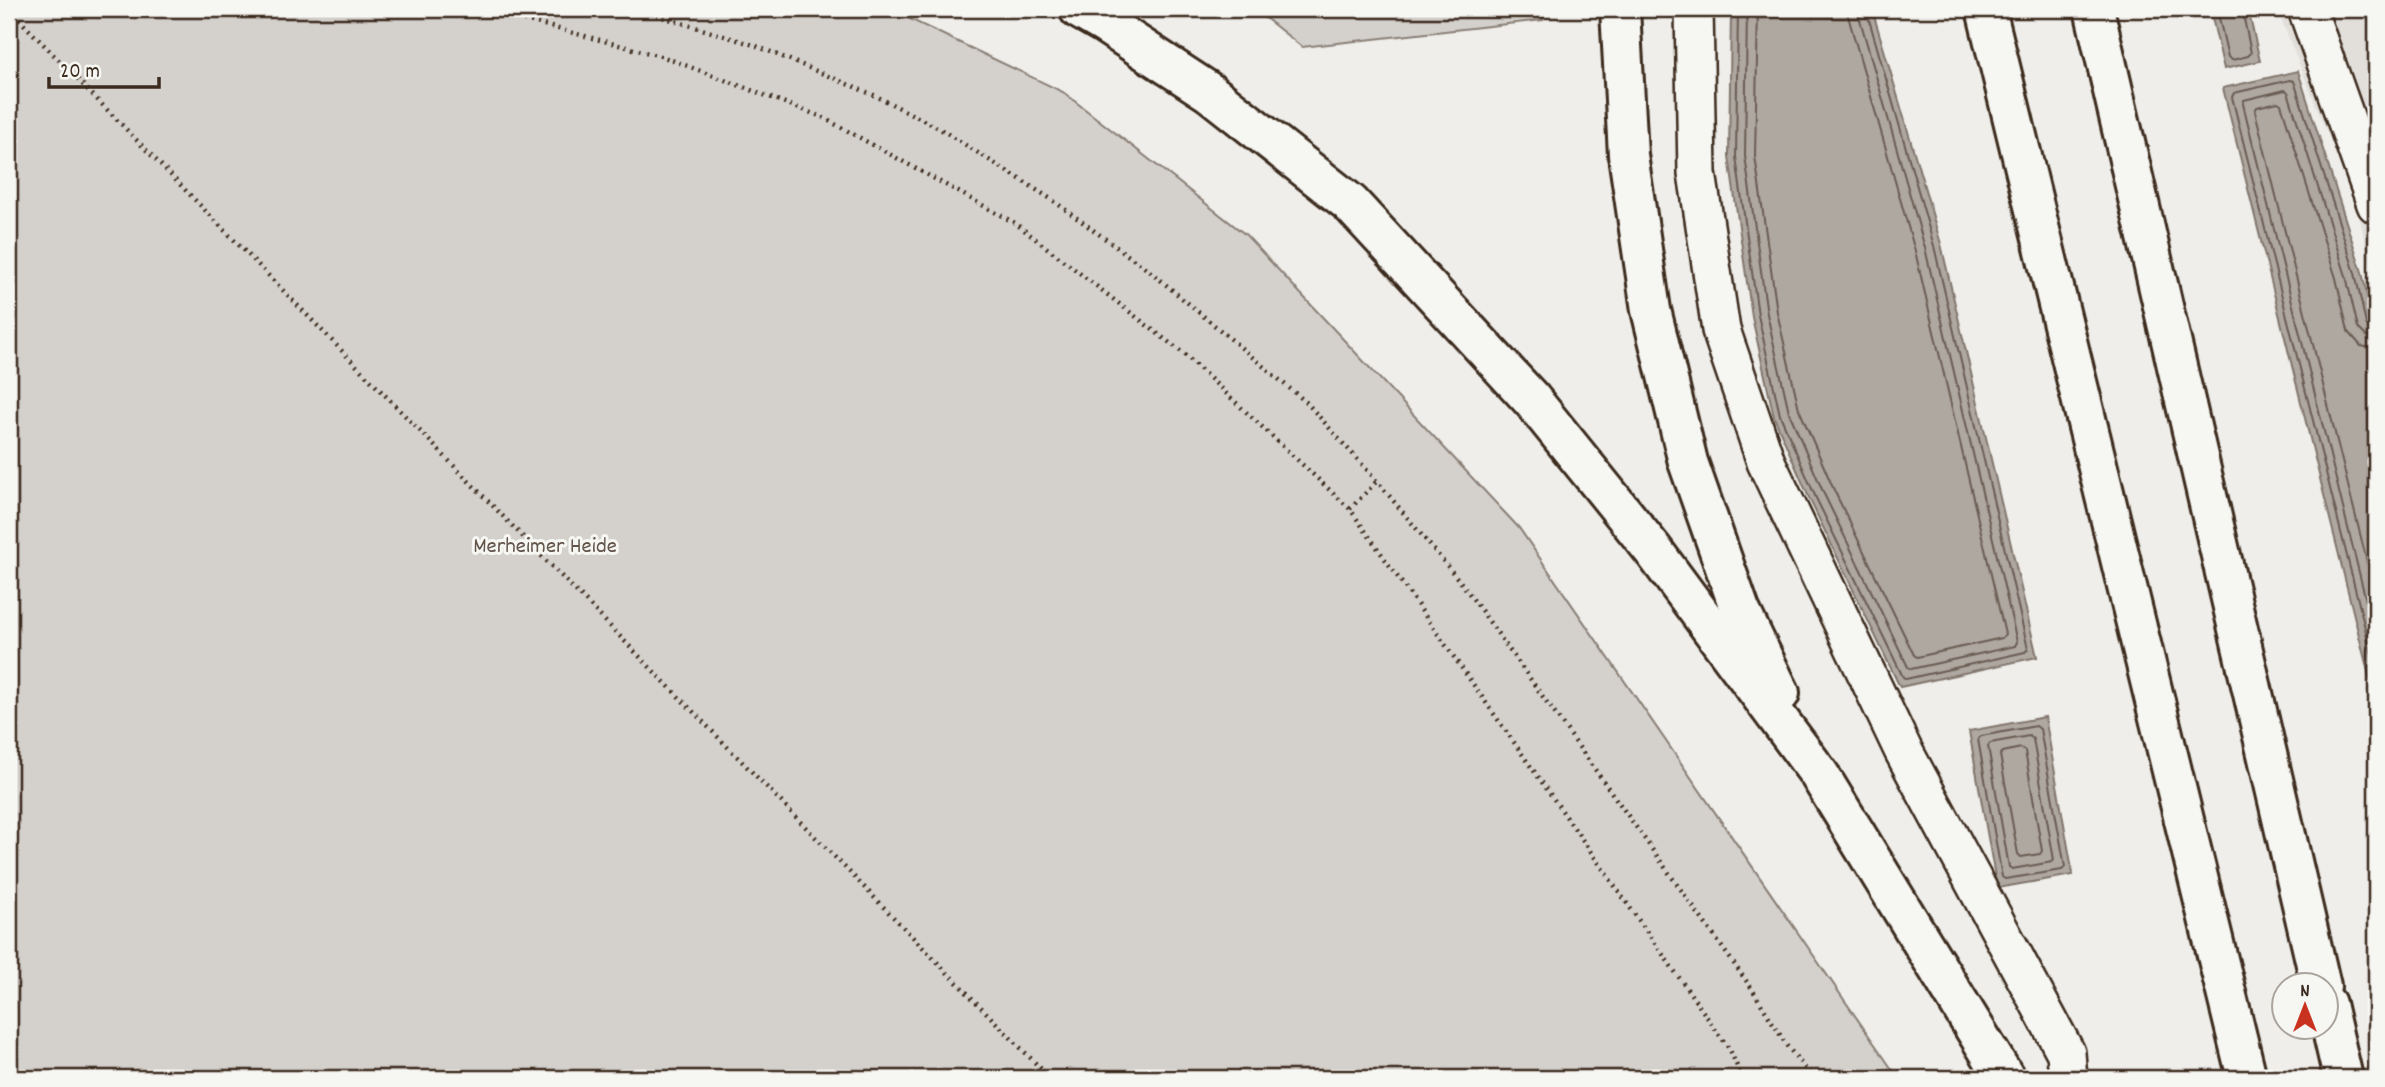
<svg xmlns="http://www.w3.org/2000/svg" width="2385" height="1087" font-family="Dekko,sans-serif">
  <rect width="100%" height="100%" fill="#efeeea"/>
  <filter id="ink" filterUnits="userSpaceOnUse"><feTurbulence type="fractalNoise" baseFrequency=".0143" numOctaves="2"/><feDisplacementMap in="SourceGraphic" scale="14" xChannelSelector="R" yChannelSelector="G"/><feConvolveMatrix kernelMatrix="1 2 1 2 8 2 1 2 1" color-interpolation-filters="sRGB"/></filter>
  <g filter="url(#ink)">
    <!-- built -->
    <path fill="#e2dfdb" d="M2277,9H2376V289L2357,207Z"/>
    <!-- green -->
    <g fill="#d4d1cc" stroke="#887e75" stroke-width="2">
      <path d="M9,9H889L1063,92L1246,235L1519,528L1898,1078H9Z"/>
      <path d="M1254,9H1546L1543,20L1302,47Z"/>
    </g>
    <!-- water -->
    <g fill="#afa8a1" stroke="#81766d" stroke-width="2">
      <path d="M1731,9H1872L1941,244L2037,657L1900,687L1810,500L1774,417L1752,317L1729,157Z"/>
      <path d="M2210,9H2248L2260,61L2224,69Z"/>
      <path d="M2298,71L2362,272L2376,336V678L2370,680L2223,88Z"/>
      <path d="M2045,717L2073,875L1997,888L1969,731Z"/>
    </g>
    <g fill="none" stroke-linecap="round" stroke-linejoin="round">
      <!-- shore -->
      <g stroke="#695c52" stroke-width="2">
        <path d="M1738,9L1736,157L1758,315L1780,415L1816,498L1903,677L1906,679L2025,652L2028,649L1934,246L1866,9"/>
        <path d="M1747,9L1745,156L1767,314L1789,412L1824,494L1908,667L1911,669L2015,646L2017,642L1925,248L1857,9"/>
        <path d="M1758,9L1755,156L1777,312L1799,409L1834,490L1914,655L1917,657L2002,638L2005,634L1915,251L1846,9"/>
        <path d="M2217,9L2228,57L2232,60L2248,56L2251,53L2242,9"/>
        <path d="M2376,330L2370,329L2366,324L2355,273L2294,81L2290,80L2234,93L2232,97L2376,672"/>
        <path d="M2376,339L2366,336L2358,328L2346,276L2288,92L2285,90L2244,100L2243,104L2376,641"/>
        <path d="M2376,349L2361,346L2348,331L2336,278L2281,104L2278,102L2257,107L2255,111L2376,598"/>
        <path d="M2036,726L2040,729L2065,867L2062,870L2005,879L2002,877L1978,739L1981,736Z"/>
        <path d="M2029,736L2033,739L2054,860L2052,862L2012,869L2009,867L1988,746L1990,743Z"/>
        <path d="M2021,748L2025,751L2042,851L2040,854L2021,857L2018,854L2000,755L2003,752Z"/>
      </g>
      <defs>
        <g id="minor">
          <path d="M1694,9L1697,173L1721,330L1766,462L1903,750L2066,1053L2068,1078"/>
          <path d="M2307,9L2376,204"/>
        </g>
        <g id="highway">
          <path d="M1079,9L1105,24L1209,92L1350,203L1532,400L1653,550L1819,774L2005,1078"/>
          <path d="M1620,9L1628,155L1651,310L1688,462L1740,610L1780,693"/>
          <path d="M1986,9L2247,1078"/>
          <path d="M2094,9L2321,986"/>
          <path d="M2326,1004L2343,1078"/>
        </g>
      </defs>
      <!-- minor casing -->
      <use href="#minor" stroke="#3b2a1e" stroke-width="42"/>
      <!-- highway casing -->
      <use href="#highway" stroke="#3b2a1e" stroke-width="44"/>
      <!-- path -->
      <g stroke="#3b2a1e" stroke-width="4.5" stroke-dasharray="2 5" stroke-linecap="butt">
        <path d="M9,9L1050,1078"/>
        <path d="M483,9L664,57L822,117L1015,223L1184,354L1350,509L1730,1050L1742,1078"/>
        <path d="M636,9L754,45L876,96L937,127L1051,199L1152,273L1306,402L1377,481L1463,585L1752,989L1787,1046L1813,1078"/>
        <path d="M1350,509L1377,481"/>
      </g>
      <!-- minor -->
      <use href="#minor" stroke="#f6f6f2" stroke-width="37"/>
      <!-- highway -->
      <use href="#highway" stroke="#f6f6f2" stroke-width="38"/>
    </g>
  </g>
  <g text-anchor="middle" stroke-width="6" stroke-linejoin="round" paint-order="stroke">
    <!-- park labels -->
    <g font-size="23" fill="#61544a" stroke="#f6f6f2">
      <text x="545" y="552">Merheimer Heide</text>
    </g>
  </g>
  <!-- margin -->
  <rect width="2385" height="1087" fill="none" stroke="#f6f6f2" stroke-width="35"/>
  <rect x="18" y="18" width="2350" height="1052" fill="none" stroke="#3b2a1e" stroke-width="2.5" filter="url(#ink)"/>
  <!-- north arrow -->
  <g transform="translate(2305 1006)"><circle r="33" fill="#f6f6f2" stroke="#aba49d" stroke-width="2"/>
  <path d="M0-5L12 26L0 18L-12 26Z" fill="#c8321e"/>
  <text y="-10" font-size="19" font-weight="bold" text-anchor="middle" fill="#3b2a1e">N</text>
  </g>
  <!-- scale -->
  <path d="M49 77v10h110v-10" fill="none" stroke="#3b2a1e" stroke-width="3.5"/>
  <text x="60" y="77" font-size="21" fill="#3b2a1e" stroke="#f6f6f2" stroke-width="5" paint-order="stroke">20 m</text>
</svg>
